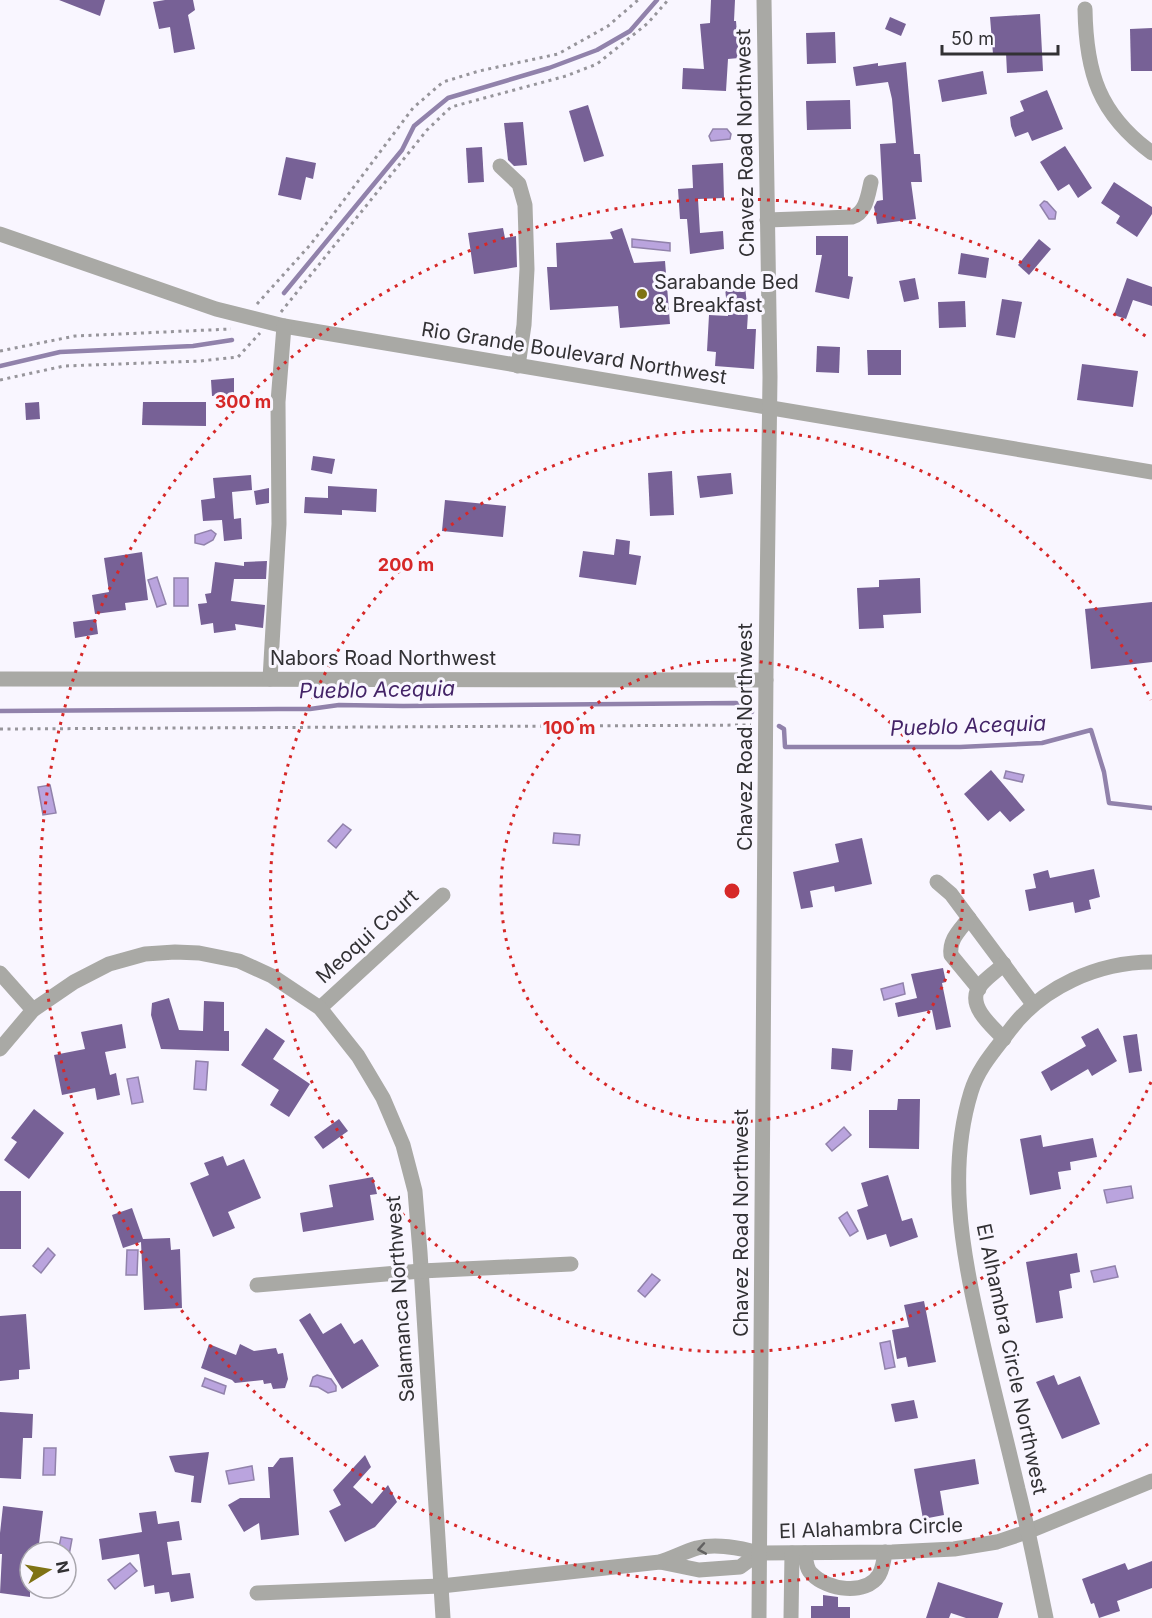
<svg xmlns="http://www.w3.org/2000/svg" width="1152" height="1618" font-family="Inter,sans-serif">
  <rect width="100%" height="100%" fill="#f9f6ff"/>
  <!-- water -->
  <g fill="#baa4de" stroke="#9182ab" stroke-width="1.5">
    <path d="M713,129H727L731,134L730,139L711,141L709,136Z"/>
    <path d="M1044,201L1047,202L1056,212L1055,219H1049L1040,205Z"/>
    <path d="M632,239L670,243V251L632,247Z"/>
    <path d="M211,530L216,534L213,540L204,545L195,543V535Z"/>
    <path d="M157,577L166,604L157,607L148,580Z"/>
    <rect x="174" y="578" width="14" height="28"/>
    <path d="M1006,771L1024,775L1022,782L1004,778Z"/>
    <path d="M50,785L56,813L43,815L38,787Z"/>
    <path d="M343,824L351,830L336,848L328,841Z"/>
    <path d="M554,833L580,835L579,845L553,843Z"/>
    <path d="M903,983L905,994L884,1000L881,989Z"/>
    <path d="M196,1061L208,1062L206,1090L194,1089Z"/>
    <path d="M138,1077L143,1102L132,1104L127,1079Z"/>
    <path d="M844,1127L851,1135L832,1151L826,1144Z"/>
    <path d="M1131,1186L1133,1198L1107,1203L1104,1190Z"/>
    <path d="M847,1212L858,1231L850,1236L839,1218Z"/>
    <path d="M48,1248L55,1255L41,1273L33,1266Z"/>
    <path d="M127,1250H138L137,1275H126Z"/>
    <path d="M1115,1266L1118,1277L1094,1282L1091,1271Z"/>
    <path d="M652,1274L660,1280L645,1297L638,1291Z"/>
    <path d="M890,1341L895,1367L885,1369L880,1343Z"/>
    <path d="M317,1375L331,1379L336,1386V1391L328,1393L318,1387L310,1386L313,1377Z"/>
    <path d="M205,1378L226,1386L224,1394L202,1386Z"/>
    <path d="M44,1448H56L55,1475H43Z"/>
    <path d="M252,1466L254,1480L229,1484L226,1471Z"/>
    <path d="M61,1537L72,1539L67,1566L66,1552H58Z"/>
    <path d="M130,1563L137,1571L115,1589L108,1580Z"/>
  </g>
  <g fill="none" stroke-linecap="round" stroke-linejoin="round">
    <!-- stream -->
    <g stroke="#9182ab" stroke-width="4.5">
      <path d="M284,293L402,150L414,126L448,98L549,68L597,50L630,31L657,0"/>
      <path d="M0,366L60,352L193,346L232,340"/>
      <path d="M0,711L278,709H310L339,705L403,706L736,703L752,712"/>
      <path d="M779,726L784,729L785,747H960L1042,743L1091,730L1104,772L1109,803L1152,808"/>
    </g>
  </g>
  <!-- building -->
  <g fill="#776196">
    <path d="M59,0H105L100,16Z"/>
    <path d="M165,0H193L195,10L188,15L195,49L174,53L170,27L159,29L153,2Z"/>
    <path d="M711,0H735L734,21H736L739,58L728,59L726,91L682,89L683,68L704,69L700,24L710,23Z"/>
    <path d="M1040,14L1043,71L1007,73L1006,53L993,54L990,17Z"/>
    <path d="M890,17L906,24L901,36L885,29Z"/>
    <path d="M1152,28V71H1131L1130,29Z"/>
    <path d="M835,32L836,63L807,64L806,33Z"/>
    <path d="M906,62L914,154H920L922,182H911L916,219L877,224L874,207L877,201L883,200L880,144L896,143L892,99L888,82L856,86L853,67L878,63V66Z"/>
    <path d="M983,71L987,94L942,102L938,80Z"/>
    <path d="M1047,90L1063,129L1032,141L1028,132L1015,137L1011,126L1010,117L1024,111L1020,101Z"/>
    <path d="M850,100L851,129L807,130L806,101Z"/>
    <path d="M588,105L604,156L584,162L569,111Z"/>
    <path d="M523,122L527,165L514,166L508,160L504,123Z"/>
    <path d="M1065,146L1092,188L1078,198L1069,184L1058,191L1040,162Z"/>
    <path d="M482,147L484,182L468,183L466,148Z"/>
    <path d="M286,157L316,163L313,179L306,177L301,200L278,195Z"/>
    <path d="M723,163L724,198L698,199L700,233L723,231L724,249L690,254L687,219H680L678,189L693,188L692,165Z"/>
    <path d="M1114,182L1152,207V214L1137,237L1116,223L1120,216L1101,203Z"/>
    <path d="M503,228L505,238L516,236L517,267L474,274L468,233Z"/>
    <path d="M622,228L634,263L665,261L670,324L620,328L618,306L550,310L547,267H557L556,243L613,239L610,232Z"/>
    <path d="M816,236H848V276L853,277L849,299L815,292L822,255H816Z"/>
    <path d="M1039,239L1051,249L1029,275L1018,265Z"/>
    <path d="M961,253L989,258L986,278L958,274Z"/>
    <path d="M744,278L748,313L747,329H756L754,369L715,366L716,352L707,351L709,315L728,316L724,279Z"/>
    <path d="M915,278L919,299L904,302L899,281Z"/>
    <path d="M1127,278L1152,287V306L1133,300L1126,319L1114,315Z"/>
    <path d="M1002,299L1022,302L1015,338L996,335Z"/>
    <path d="M965,301L966,327L939,328L938,302Z"/>
    <path d="M817,346L840,347L839,373L816,372Z"/>
    <path d="M867,350H901V375H868Z"/>
    <path d="M1082,364L1138,371L1133,407L1077,400Z"/>
    <path d="M234,378V395L212,396L211,380Z"/>
    <path d="M39,402L40,419L26,420L25,403Z"/>
    <path d="M143,402H206V426L142,425Z"/>
    <path d="M313,456L335,459L332,474L311,470Z"/>
    <path d="M672,471L674,515L650,516L648,473Z"/>
    <path d="M731,473L733,494L700,498L697,476Z"/>
    <path d="M251,475L252,490L232,492L234,519L241,518L242,539L224,541L222,520L203,521L201,500L215,498L213,478Z"/>
    <path d="M328,486L377,489L376,512L342,510V515L304,513L305,497L328,498Z"/>
    <path d="M269,488V503L256,505L254,491Z"/>
    <path d="M445,500L506,506L503,537L442,531Z"/>
    <path d="M616,539L630,541L629,554L641,556L636,585L579,577L583,551L614,555Z"/>
    <path d="M142,552L148,600L125,603L126,610L95,614L92,595L109,592L104,558Z"/>
    <path d="M267,561L266,579H234L231,601L265,605L263,628L235,624L236,630L214,633L213,623L201,625L198,604L207,603L205,594L211,593L215,562L244,566V562Z"/>
    <path d="M920,578L921,613L883,615L884,628L859,629L857,588L879,587V580Z"/>
    <path d="M1152,602V662L1091,669L1085,609Z"/>
    <path d="M96,619L98,634L75,638L73,622Z"/>
    <path d="M991,770L1025,810L1010,822L1000,811L988,821L964,794Z"/>
    <path d="M862,838L872,884L835,892L834,886L810,891L813,907L801,909L793,872L839,862L835,844Z"/>
    <path d="M1094,869L1100,897L1089,900L1091,909L1075,913L1073,902L1029,911L1025,890L1036,888L1033,874L1048,870L1050,878Z"/>
    <path d="M943,968L946,982L942,983L951,1027L936,1030L932,1010L898,1017L895,1003L917,998L911,974Z"/>
    <path d="M169,998L179,1030L203,1031L204,1001L224,1002V1031H229V1051L161,1049L151,1015L152,1003Z"/>
    <path d="M122,1024L126,1048L105,1052L110,1075L116,1073L120,1095L97,1100L95,1088L62,1095L54,1055L85,1049L81,1032Z"/>
    <path d="M266,1028L285,1041L273,1059L310,1084L289,1117L270,1105L279,1090L241,1065Z"/>
    <path d="M1098,1028L1117,1061L1092,1076L1088,1069L1051,1091L1041,1072L1086,1046L1081,1037Z"/>
    <path d="M1137,1034L1142,1071L1129,1073L1123,1036Z"/>
    <path d="M832,1048L853,1050L851,1071L831,1069Z"/>
    <path d="M898,1099H920L919,1149L869,1148V1110H897Z"/>
    <path d="M34,1109L64,1133L29,1179L4,1160L17,1142L11,1138Z"/>
    <path d="M339,1119L348,1131L323,1149L314,1137Z"/>
    <path d="M1041,1135L1043,1147L1093,1138L1097,1157L1070,1162L1071,1170L1058,1172L1061,1189L1030,1195L1020,1139Z"/>
    <path d="M223,1156L227,1166L244,1159L261,1198L228,1212L235,1228L213,1237L190,1183L209,1175L204,1163Z"/>
    <path d="M888,1175L902,1221L912,1218L918,1237L890,1247L886,1234L867,1240L857,1210L868,1206L861,1183Z"/>
    <path d="M373,1177L377,1194L370,1195L374,1220L303,1232L300,1213L333,1207L329,1185Z"/>
    <rect x="0" y="1191" width="21" height="58"/>
    <path d="M132,1208L143,1239L170,1238L171,1250L180,1249L182,1308L144,1310L141,1242L123,1248L112,1215Z"/>
    <path d="M1077,1253L1080,1272L1070,1274L1072,1288L1059,1291L1063,1318L1036,1323L1026,1262Z"/>
    <path d="M924,1301L936,1362L908,1367L906,1357L897,1359L892,1330L909,1327L904,1305Z"/>
    <path d="M310,1313L323,1334L341,1323L354,1344L362,1339L379,1366L342,1389L299,1320Z"/>
    <path d="M26,1314L30,1369L19,1370V1379L0,1381V1316Z"/>
    <path d="M209,1344L236,1355L240,1344L254,1351L276,1348L278,1354L283,1353L288,1379L285,1388L273,1389L271,1383L264,1384L263,1380L235,1383L232,1380L201,1368Z"/>
    <path d="M1054,1375L1058,1385L1080,1376L1100,1424L1062,1439L1036,1382Z"/>
    <path d="M914,1400L918,1418L895,1422L891,1404Z"/>
    <path d="M0,1412L33,1414L32,1438H23L21,1479L0,1478Z"/>
    <path d="M209,1452L201,1503L191,1502L194,1476L175,1472L169,1456Z"/>
    <path d="M365,1455L371,1467L353,1487L372,1504L388,1485L397,1502L375,1527L345,1542L329,1511L341,1505L333,1490Z"/>
    <path d="M293,1457L299,1535L261,1540L259,1523L244,1532L228,1505L240,1498H270L268,1467H273L280,1458Z"/>
    <path d="M975,1459L979,1484L940,1491L944,1515L923,1519L914,1469Z"/>
    <path d="M3,1506L43,1511L38,1552H30V1597L0,1593L2,1554H0V1533Z"/>
    <path d="M156,1511L158,1524L179,1521L182,1540L167,1542L172,1575L190,1573L194,1598L171,1602L169,1592L155,1594L154,1585L144,1587L139,1554L102,1560L99,1539L142,1532L139,1513Z"/>
    <path d="M1152,1561V1588L1117,1601L1120,1611L1099,1618L1094,1603L1091,1604L1082,1579L1125,1563L1128,1570Z"/>
    <path d="M938,1582L1003,1603L998,1618H966L951,1613L949,1618H926Z"/>
    <path d="M823,1595L838,1597V1607H850V1618H811V1606H823Z"/>
  </g>
  <g fill="none" stroke-linecap="round" stroke-linejoin="round">
    <!-- path -->
    <g stroke="#97959b" stroke-width="3" stroke-dasharray="3 4.5" stroke-linecap="butt">
      <path d="M257,304L311,244L413,108L443,82L479,71L558,54L608,26L638,0"/>
      <path d="M281,312L427,130L451,107L566,76L597,64L648,23L668,0"/>
      <path d="M0,351L75,336L231,329"/>
      <path d="M0,380L64,366L200,361L238,357L260,333"/>
      <path d="M0,729L751,725"/>
    </g>
    <!-- minor -->
    <g stroke="#a9a9a5" stroke-width="15">
      <path d="M1085,9C1086,73 1099,114 1152,153"/>
      <path d="M500,166L519,184L525,205L527,269L524,325L518,366"/>
      <path d="M767,220L852,217C866,213 868,195 871,182"/>
      <path d="M0,234L216,309L284,326L1152,472"/>
      <path d="M0,679L766,680"/>
      <path d="M270,679L279,524L278,402L284,326"/>
      <path d="M937,882L951,894L1033,1004"/>
      <path d="M969,918C960,930 949,939 951,955L979,989"/>
      <path d="M0,973L33,1010"/>
      <path d="M320,1008L443,895"/>
      <path d="M1004,1039C993,1027 970,1009 977,991C981,981 996,972 1004,964"/>
      <path d="M0,1049L33,1010L74,982L109,964L145,954L175,952L199,953L239,961L272,976L320,1008L358,1056L383,1098L403,1145L415,1191L420,1252L443,1618"/>
      <path d="M257,1285L421,1271L571,1264"/>
      <path d="M759,1553L740,1567L699,1570L660,1562C672,1558 684,1552 697,1548C717,1543 740,1548 759,1553L892,1552L954,1549L997,1542L1027,1532L1152,1481"/>
      <path d="M805,1553C806,1560 806,1569 812,1574C827,1590 866,1596 879,1575C883,1568 884,1560 885,1552"/>
      <path d="M257,1593L441,1586L660,1562"/>
      <path d="M759,1618L766,671L770,377L764,0"/>
      <path d="M791,1618L792,1553"/>
      <path d="M1046,1618C1037,1575 1029,1532 1018,1489C1005,1433 990,1377 978,1321C961,1246 948,1167 971,1092C978,1068 995,1050 1010,1030C1042,987 1098,962 1152,962"/>
    </g>
  </g>
  <!-- one-way arrows -->
  <defs><path id="oneway-chevron" d="M-2-3.5L2.5 0L-2 3.5" fill="none" stroke-width="1.6" stroke-linecap="round" stroke-linejoin="round" transform="scale(1.5)"/></defs>
  <use stroke="#626161" href="#oneway-chevron" transform="translate(702 1549) rotate(170)"/>
  <!-- distance rings -->
  <g fill="none" stroke="#d62828" stroke-width="3" stroke-dasharray="3 6">
    <circle cx="732" cy="891" r="231"/>
    <path d="M1151 1082A461 461 0 1 1 1151 700"/>
    <path d="M1148 1444A692 692 0 1 1 1148 338"/>
  </g>
  <!-- markers -->
  <circle fill="#7f7315" stroke="#f9f6ff" stroke-width="2" cx="642" cy="294" r="6"/>
  <g text-anchor="middle" stroke-width="6" stroke-linejoin="round" paint-order="stroke">
    <!-- street labels -->
    <g font-size="20" fill="#323134" stroke="#f9f6ff">
      <text transform="translate(745 143) rotate(-91)" y="7">Chavez Road Northwest</text>
      <text transform="translate(574 353) rotate(9)" y="7">Rio Grande Boulevard Northwest</text>
      <text x="383" y="665">Nabors Road Northwest</text>
      <text transform="translate(745 737) rotate(-90)" y="7">Chavez Road Northwest</text>
      <text transform="translate(367 936) rotate(-42)" y="7">Meoqui Court</text>
      <text transform="translate(741 1223) rotate(-90)" y="7">Chavez Road Northwest</text>
      <text transform="translate(400 1299) rotate(-94)" y="7">Salamanca Northwest</text>
      <text transform="translate(1012 1359) rotate(78)" y="7">El Alhambra Circle Northwest</text>
      <text transform="translate(871 1528) rotate(-2)" y="7">El Alahambra Circle</text>
    </g>
    <!-- poi labels -->
    <g font-size="20" fill="#323134" stroke="#f9f6ff" text-anchor="start">
      <text x="654" y="289">Sarabande Bed<tspan x="654" dy="23">&amp; Breakfast</tspan></text>
    </g>
    <!-- water labels -->
    <g font-size="21" font-style="italic" fill="#442468" stroke="#f9f6ff">
      <text transform="translate(377 690) rotate(-1)" y="7">Pueblo Acequia</text>
      <text transform="translate(968 726) rotate(-2)" y="7">Pueblo Acequia</text>
    </g>
  </g>
  <circle cx="732" cy="891" r="9" fill="#d62828" stroke="#f9f6ff" stroke-width="3"/>
  <g font-size="18" text-anchor="middle" font-weight="bold" fill="#d62828" stroke="#f9f6ff" stroke-width="6" stroke-linejoin="round" paint-order="stroke">
    <text x="243" y="408">300 m</text>
    <text x="406" y="571">200 m</text>
    <text x="569" y="734">100 m</text>
  </g>
  <!-- north arrow -->
  <g transform="translate(48 1570) rotate(79)"><circle r="28" fill="#f9f6ff" stroke="#a9a7ae" stroke-width="1.5"/>
  <path d="M0-4.5L10 22L0 15L-10 22Z" fill="#7f7315"/>
  <text y="-9" font-size="16" font-weight="bold" text-anchor="middle" fill="#323134">N</text>
  </g>
  <!-- scale -->
  <path d="M942 45v9h116v-9" fill="none" stroke="#323134" stroke-width="3"/>
  <text x="951" y="45" font-size="18" fill="#323134" stroke="#f9f6ff" stroke-width="4.5" paint-order="stroke">50 m</text>
</svg>
